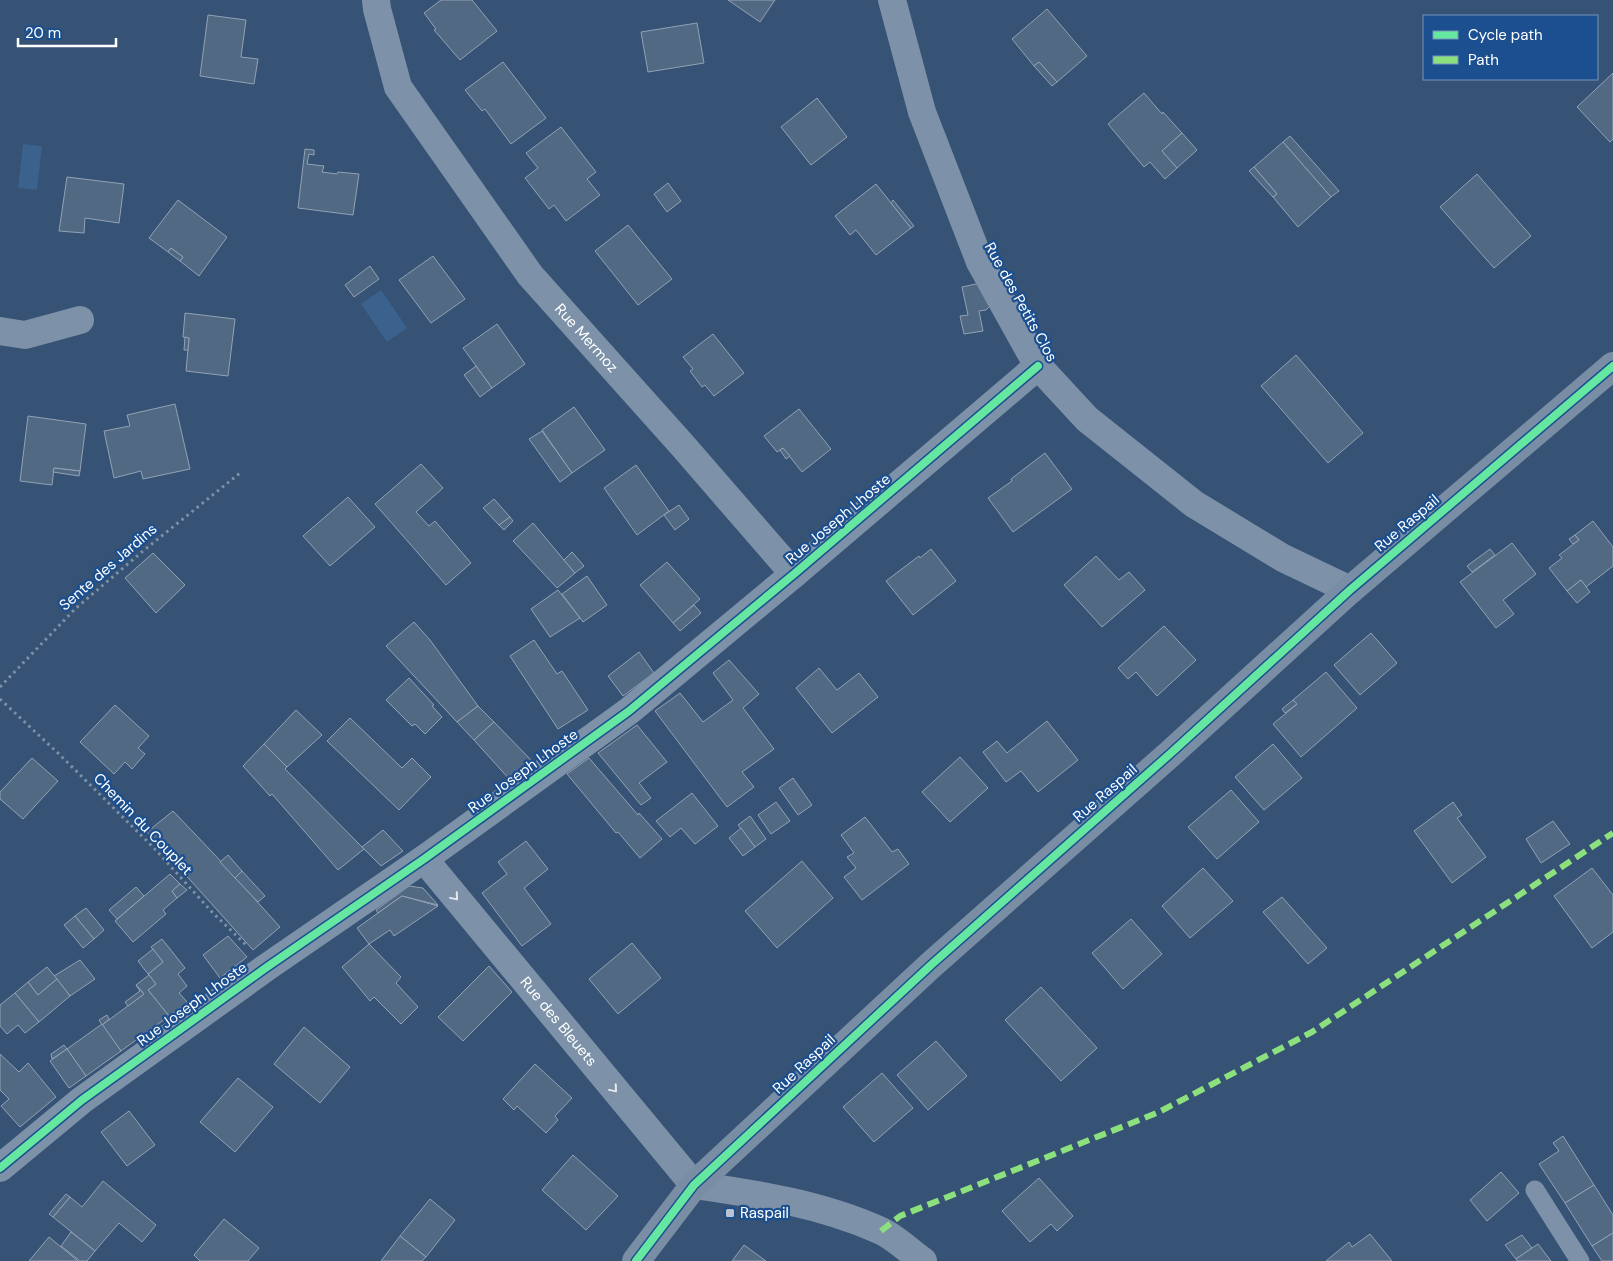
<svg xmlns="http://www.w3.org/2000/svg" width="1613" height="1261" font-family="'DM Sans',sans-serif">
  <rect width="100%" height="100%" fill="#365274"/>
  <!-- water -->
  <g fill="#3b618d">
    <path d="M23,144L42,146L37,190L18,188Z"/>
    <path d="M381,290L407,328L387,342L361,304Z"/>
  </g>
  <!-- building -->
  <g fill="#526984" stroke="#92a2b6">
    <path d="M441,0H472L497,31L460,60L434,30L436,29L424,13Z"/>
    <path d="M728,0H775L760,22Z"/>
    <path d="M1047,9L1087,56L1057,82L1039,62L1034,66L1012,39Z"/>
    <path d="M208,15L246,20L241,57L258,59L254,84L200,76Z"/>
    <path d="M697,23L704,63L648,72L641,32Z"/>
    <path d="M503,62L546,118L511,144L485,109L482,111L465,90Z"/>
    <path d="M1039,62L1057,82L1052,86L1034,66Z"/>
    <path d="M1613,73V139L1610,142L1577,107Z"/>
    <path d="M1144,93L1162,114L1163,112L1182,133L1162,151L1177,168L1165,179L1150,162L1144,167L1108,124Z"/>
    <path d="M817,98L847,137L811,165L781,127Z"/>
    <path d="M561,127L596,172L587,179L600,195L566,221L554,205L549,209L525,178L538,168L526,153Z"/>
    <path d="M1182,133L1197,150L1177,168L1162,151Z"/>
    <path d="M1290,136L1339,191L1331,197L1283,142Z"/>
    <path d="M1283,142L1331,197L1298,227L1273,197L1277,194L1254,167Z"/>
    <path d="M305,149L314,150V155L309,154L307,164L324,166L322,172L337,174L338,172L359,174L353,215L298,208Z"/>
    <path d="M1254,167L1277,194L1273,197L1249,171Z"/>
    <path d="M1477,174L1531,236L1494,268L1440,207Z"/>
    <path d="M67,177L124,184L119,223L85,218L84,233L59,231Z"/>
    <path d="M668,183L681,201L667,212L654,194Z"/>
    <path d="M876,184L911,228L876,255L856,230L850,235L835,216Z"/>
    <path d="M178,200L227,237L199,276L180,261L183,257L171,248L168,252L149,238Z"/>
    <path d="M893,200L914,226L911,228L891,203Z"/>
    <path d="M628,225L672,279L638,305L595,251Z"/>
    <path d="M171,248L183,257L180,261L168,252Z"/>
    <path d="M433,256L465,299L431,323L399,280Z"/>
    <path d="M370,266L379,279L354,297L345,285Z"/>
    <path d="M985,282L990,306L986,310L979,311L983,331L964,334L960,316L968,315L962,287Z"/>
    <path d="M185,313L235,319L228,376L186,371L189,338L183,337Z"/>
    <path d="M497,324L525,364L492,388L463,348Z"/>
    <path d="M713,334L744,373L714,396L705,385L702,387L690,371L693,369L683,357Z"/>
    <path d="M185,337L189,338L188,350H184Z"/>
    <path d="M1296,355L1363,433L1328,463L1261,386Z"/>
    <path d="M476,366L492,388L480,397L464,375Z"/>
    <path d="M175,404L190,469L143,479L141,471L114,478L104,431L130,426L127,415Z"/>
    <path d="M574,407L605,450L572,473L542,430Z"/>
    <path d="M799,409L831,449L802,472L783,448L777,452L764,436Z"/>
    <path d="M28,416L86,424L80,471L54,468L52,485L20,481Z"/>
    <path d="M542,431L572,473L560,482L529,439Z"/>
    <path d="M783,448L790,456L786,459L780,450Z"/>
    <path d="M1045,453L1072,489L1013,532L988,498L1012,481L1011,479Z"/>
    <path d="M421,464L443,488L416,512L429,526L435,521L471,563L446,585L375,504Z"/>
    <path d="M636,465L669,511L637,535L604,488Z"/>
    <path d="M54,468L80,471L79,476L53,472Z"/>
    <path d="M348,497L375,527L330,566L303,536Z"/>
    <path d="M494,499L510,517L499,525L483,508Z"/>
    <path d="M679,505L689,519L675,530L664,515Z"/>
    <path d="M510,517L513,521L504,530L499,525Z"/>
    <path d="M1593,521L1613,547V566L1586,587L1581,580L1567,591L1549,568L1562,558L1559,555L1579,540L1575,535Z"/>
    <path d="M533,523L575,573L557,588L513,541Z"/>
    <path d="M1575,535L1579,540L1573,544L1569,539Z"/>
    <path d="M1512,543L1536,574L1503,600L1514,614L1496,628L1460,582Z"/>
    <path d="M931,549L956,581L913,615L886,581L919,556L920,558Z"/>
    <path d="M1490,549L1495,555L1472,572L1467,566Z"/>
    <path d="M572,552L584,566L575,573L564,560Z"/>
    <path d="M153,553L185,585L156,613L125,578Z"/>
    <path d="M1096,556L1119,580L1129,572L1145,590L1102,627L1064,585Z"/>
    <path d="M667,562L700,599L673,623L640,585Z"/>
    <path d="M587,576L607,605L583,622L562,594Z"/>
    <path d="M1581,580L1590,592L1577,603L1567,591Z"/>
    <path d="M558,590L580,618L550,637L531,609Z"/>
    <path d="M694,605L701,613L680,631L673,623Z"/>
    <path d="M414,622L430,640L478,706L457,722L386,646Z"/>
    <path d="M1164,626L1196,660L1157,696L1136,672L1128,679L1118,668Z"/>
    <path d="M1371,633L1397,663L1360,695L1334,665Z"/>
    <path d="M534,640L557,674L562,671L588,710L558,729L510,656Z"/>
    <path d="M639,652L654,673L623,696L608,676Z"/>
    <path d="M729,660L759,694L743,708L774,749L742,772L754,787L727,807L655,711L680,693L703,722L733,700L713,673Z"/>
    <path d="M819,668L837,690L859,673L878,697L832,733L796,688Z"/>
    <path d="M1326,672L1357,708L1301,757L1273,724L1297,704L1293,700Z"/>
    <path d="M409,678L434,705L432,706L442,717L425,734L415,724L412,726L386,700Z"/>
    <path d="M1293,700L1297,704L1285,713L1282,709Z"/>
    <path d="M115,705L149,736L138,748L145,754L132,769L125,762L114,774L80,742Z"/>
    <path d="M478,706L494,722L474,740L457,722Z"/>
    <path d="M296,710L322,735L287,767L264,744Z"/>
    <path d="M350,718L402,768L412,758L431,777L399,810L327,741Z"/>
    <path d="M1047,721L1078,760L1038,792L1021,771L1006,782L983,752L997,741L1007,753Z"/>
    <path d="M494,722L534,763L511,781L474,740Z"/>
    <path d="M637,725L667,762L639,783L651,798L641,805L598,753Z"/>
    <path d="M264,744L287,767L285,769L364,849L338,870L272,794L270,796L243,766Z"/>
    <path d="M1273,744L1302,778L1264,810L1235,777Z"/>
    <path d="M960,757L988,788L950,822L922,792Z"/>
    <path d="M32,758L58,781L23,819L0,799V792Z"/>
    <path d="M589,758L638,815L639,813L662,839L640,858L618,832L616,833L567,774Z"/>
    <path d="M793,778L812,805L798,815L779,788Z"/>
    <path d="M1231,790L1259,822L1217,859L1188,827Z"/>
    <path d="M692,793L718,826L695,844L681,828L670,837L656,821Z"/>
    <path d="M776,802L790,821L771,834L758,815Z"/>
    <path d="M1453,802L1462,815L1457,818L1486,857L1452,883L1414,831Z"/>
    <path d="M173,811L214,854L280,927L253,950L147,832Z"/>
    <path d="M750,816L766,839L755,847L738,825Z"/>
    <path d="M865,817L892,852L898,849L909,864L862,900L844,877L856,868L847,857L854,853L841,835Z"/>
    <path d="M1553,821L1570,844L1541,863L1526,839Z"/>
    <path d="M741,828L755,847L743,856L729,838Z"/>
    <path d="M383,830L403,851L381,866L362,847Z"/>
    <path d="M526,841L548,869L524,888L551,924L522,946L482,893L507,874L498,862Z"/>
    <path d="M228,855L242,871L235,878L220,862Z"/>
    <path d="M802,861L833,898L777,948L745,911Z"/>
    <path d="M1203,868L1233,901L1190,938L1162,906Z"/>
    <path d="M1592,868L1613,895V932L1592,948L1554,896Z"/>
    <path d="M242,871L265,896L258,902L235,878Z"/>
    <path d="M170,874L180,884L172,891L177,898L163,910L166,914L133,942L115,921Z"/>
    <path d="M180,884L187,890L177,898L172,891Z"/>
    <path d="M409,886L423,888L438,905L402,896L378,913L376,910Z"/>
    <path d="M136,887L144,896L117,919L109,910Z"/>
    <path d="M402,896L438,906L394,936L390,930L369,944L357,928Z"/>
    <path d="M1282,897L1327,948L1308,964L1263,912Z"/>
    <path d="M86,908L104,930L94,939L75,916Z"/>
    <path d="M75,916L94,939L83,948L64,925Z"/>
    <path d="M1131,919L1162,954L1123,989L1092,953Z"/>
    <path d="M228,936L247,957L220,978L203,955Z"/>
    <path d="M162,939L185,968L178,974L187,986L179,993L188,1003L169,1016L148,990L156,984L148,974L163,962L151,947Z"/>
    <path d="M632,943L661,978L618,1014L589,979Z"/>
    <path d="M369,944L401,977L396,983L418,1007L401,1024L374,997L370,1001L342,967Z"/>
    <path d="M153,949L163,962L148,974L138,961Z"/>
    <path d="M80,960L95,979L70,996L54,976Z"/>
    <path d="M489,966L512,992L463,1041L438,1017Z"/>
    <path d="M47,967L57,979L38,995L28,982Z"/>
    <path d="M149,975L156,984L148,990L169,1016L121,1051L102,1025L144,994L136,985Z"/>
    <path d="M57,979L70,996L39,1022L15,993L28,982L38,995Z"/>
    <path d="M136,985L144,994L128,1006L125,1002L140,991Z"/>
    <path d="M1041,987L1097,1048L1061,1081L1005,1020Z"/>
    <path d="M15,993L39,1022L25,1033L18,1025L7,1034L0,1026V1005Z"/>
    <path d="M107,1015L109,1019L102,1025L99,1020Z"/>
    <path d="M102,1024L121,1051L86,1076L67,1049Z"/>
    <path d="M304,1027L350,1067L320,1103L274,1064Z"/>
    <path d="M936,1041L967,1076L928,1110L897,1075Z"/>
    <path d="M64,1045L67,1049L52,1059L51,1054Z"/>
    <path d="M67,1049L86,1076L69,1088L50,1061Z"/>
    <path d="M0,1054L19,1072L28,1063L56,1097L20,1127L1,1106L9,1099L0,1090Z"/>
    <path d="M535,1064L572,1098L555,1116L558,1120L546,1133L517,1106L514,1110L503,1099Z"/>
    <path d="M882,1073L913,1108L874,1142L843,1107Z"/>
    <path d="M238,1078L273,1107L235,1152L200,1122Z"/>
    <path d="M129,1111L155,1145L127,1166L101,1132Z"/>
    <path d="M1563,1136L1594,1185L1565,1203L1539,1164L1559,1151L1553,1143Z"/>
    <path d="M573,1155L618,1196L586,1230L542,1190Z"/>
    <path d="M1501,1172L1519,1193L1487,1221L1470,1200Z"/>
    <path d="M1039,1178L1073,1216L1057,1231L1051,1224L1030,1242L1002,1211Z"/>
    <path d="M103,1181L156,1225L142,1242L119,1223L95,1251L53,1217L70,1197L82,1207Z"/>
    <path d="M1594,1185L1613,1215V1233L1592,1246L1565,1203Z"/>
    <path d="M66,1194L70,1197L53,1217L49,1214Z"/>
    <path d="M430,1199L455,1220L426,1257L400,1236Z"/>
    <path d="M224,1219L259,1248L248,1261H200L194,1255Z"/>
    <path d="M71,1232L95,1251L87,1261H80L61,1246Z"/>
    <path d="M1613,1233V1261H1602L1592,1246Z"/>
    <path d="M1370,1234L1392,1261H1326L1349,1242L1352,1247Z"/>
    <path d="M1522,1235L1532,1248L1516,1259L1505,1245Z"/>
    <path d="M400,1236L426,1257L422,1261H381Z"/>
    <path d="M49,1237L78,1261H29Z"/>
    <path d="M1538,1244L1551,1261H1517L1516,1259Z"/>
    <path d="M744,1245L766,1261H732Z"/>
  </g>
  <g fill="none" stroke-linecap="round" stroke-linejoin="round">
    <!-- path -->
    <g stroke="#7d92a8" stroke-width="3" stroke-dasharray="2.5 4" stroke-linecap="butt">
      <path d="M0,687L75,609L143,551L240,473"/>
      <path d="M0,699L60,755L153,847L212,912L246,945"/>
    </g>
    <!-- lane -->
    <path stroke="#7d92a8" stroke-width="19" d="M1535,1190L1580,1261"/>
    <!-- street -->
    <g stroke="#7d92a8" stroke-width="28">
      <path id="s1" d="M376,0L377,9L398,87L530,275L683,446L794,574"/>
      <path d="M892,0L922,112L980,262L1038,366L1087,419L1194,504L1283,558L1350,590"/>
      <path d="M0,331L25,335L80,320"/>
      <path id="s2" d="M424,859L694,1185C757,1194 821,1204 879,1230C894,1236 910,1252 923,1261"/>
      <path d="M0,1168L82,1100L267,967L424,859L629,711L794,574L1038,366"/>
    </g>
    <!-- secondary -->
    <path stroke="#798da4" stroke-width="28" d="M636,1261L694,1185L931,965L1171,753L1350,590L1613,366"/>
    <!-- quiet -->
    <path stroke="#8de07e" stroke-width="6" stroke-dasharray="12 6" stroke-linecap="butt" d="M881,1231L900,1216L1159,1112L1312,1032L1613,833"/>
    <defs>
      <g id="cycleway">
        <path d="M0,1168L82,1100L267,967L424,859L629,711L794,574L1038,366"/>
        <path d="M636,1261L694,1185L931,965L1171,753L1350,590L1613,366"/>
      </g>
    </defs>
    <!-- cycleway casing -->
    <use href="#cycleway" stroke="#1b4f8f" stroke-width="11"/>
    <!-- cycleway -->
    <use href="#cycleway" stroke="#66e7a1" stroke-width="8"/>
  </g>
  <!-- one-way arrows -->
  <defs><path id="oneway-chevron" d="M-2-3.5L2.5 0L-2 3.5" fill="none" stroke-width="1.6" stroke-linecap="round" stroke-linejoin="round" transform="scale(1.25)"/></defs>
  <g stroke="#e5e9ee">
    <use href="#oneway-chevron" transform="translate(455 897) rotate(50)"/>
    <use href="#oneway-chevron" transform="translate(614 1089) rotate(50)"/>
  </g>
  <!-- markers -->
  <rect fill="#b9c2ce" stroke="#1b4f8f" stroke-width="2" x="725" y="1208" width="10" height="10" rx="2.5"/>
  <g text-anchor="middle" stroke-width="4.5" stroke-linejoin="round" paint-order="stroke">
    <!-- street labels -->
    <g font-size="15" fill="#fff" stroke="#1b4f8f">
      <text transform="translate(1021 302) rotate(61)" y="5">Rue des Petits Clos</text>
      <text dy="5" stroke="none"><textPath href="#s1" startOffset="404">Rue Mermoz</textPath></text>
      <text transform="translate(838 519) rotate(-40)" y="5">Rue Joseph Lhoste</text>
      <text transform="translate(1407 523) rotate(-40)" y="5">Rue Raspail</text>
      <text transform="translate(108 567) rotate(-41)" y="5">Sente des Jardins</text>
      <text transform="translate(523 771) rotate(-36)" y="5">Rue Joseph Lhoste</text>
      <text transform="translate(1105 793) rotate(-41)" y="5">Rue Raspail</text>
      <text transform="translate(143 824) rotate(46)" y="5">Chemin du Couplet</text>
      <text transform="translate(192 1004) rotate(-36)" y="5">Rue Joseph Lhoste</text>
      <text dy="5" stroke="none"><textPath href="#s2" startOffset="211">Rue des Bleuets</textPath></text>
      <text transform="translate(804 1064) rotate(-43)" y="5">Rue Raspail</text>
    </g>
    <!-- poi labels -->
    <g font-size="15" fill="#fff" stroke="#1b4f8f" text-anchor="start">
      <text x="740" y="1218">Raspail</text>
    </g>
  </g>
  <!-- legend -->
  <rect x="1423" y="15" width="175" height="65" fill="#1b4f8f" stroke="#7695bc"/>
  <rect x="1433" y="31" width="25" height="8" fill="#66e7a1" stroke="#7695bc"/>
  <text x="1468" y="40" font-size="15" fill="#ffffff">Cycle path</text>
  <rect x="1433" y="56" width="25" height="8" fill="#8de07e" stroke="#7695bc"/>
  <text x="1468" y="65" font-size="15" fill="#ffffff">Path</text>
  <!-- scale -->
  <path d="M18 38v8h98v-8" fill="none" stroke="#ffffff" stroke-width="2.5"/>
  <text x="25" y="38" font-size="15" fill="#ffffff" stroke="#1b4f8f" stroke-width="4" paint-order="stroke">20 m</text>
</svg>
